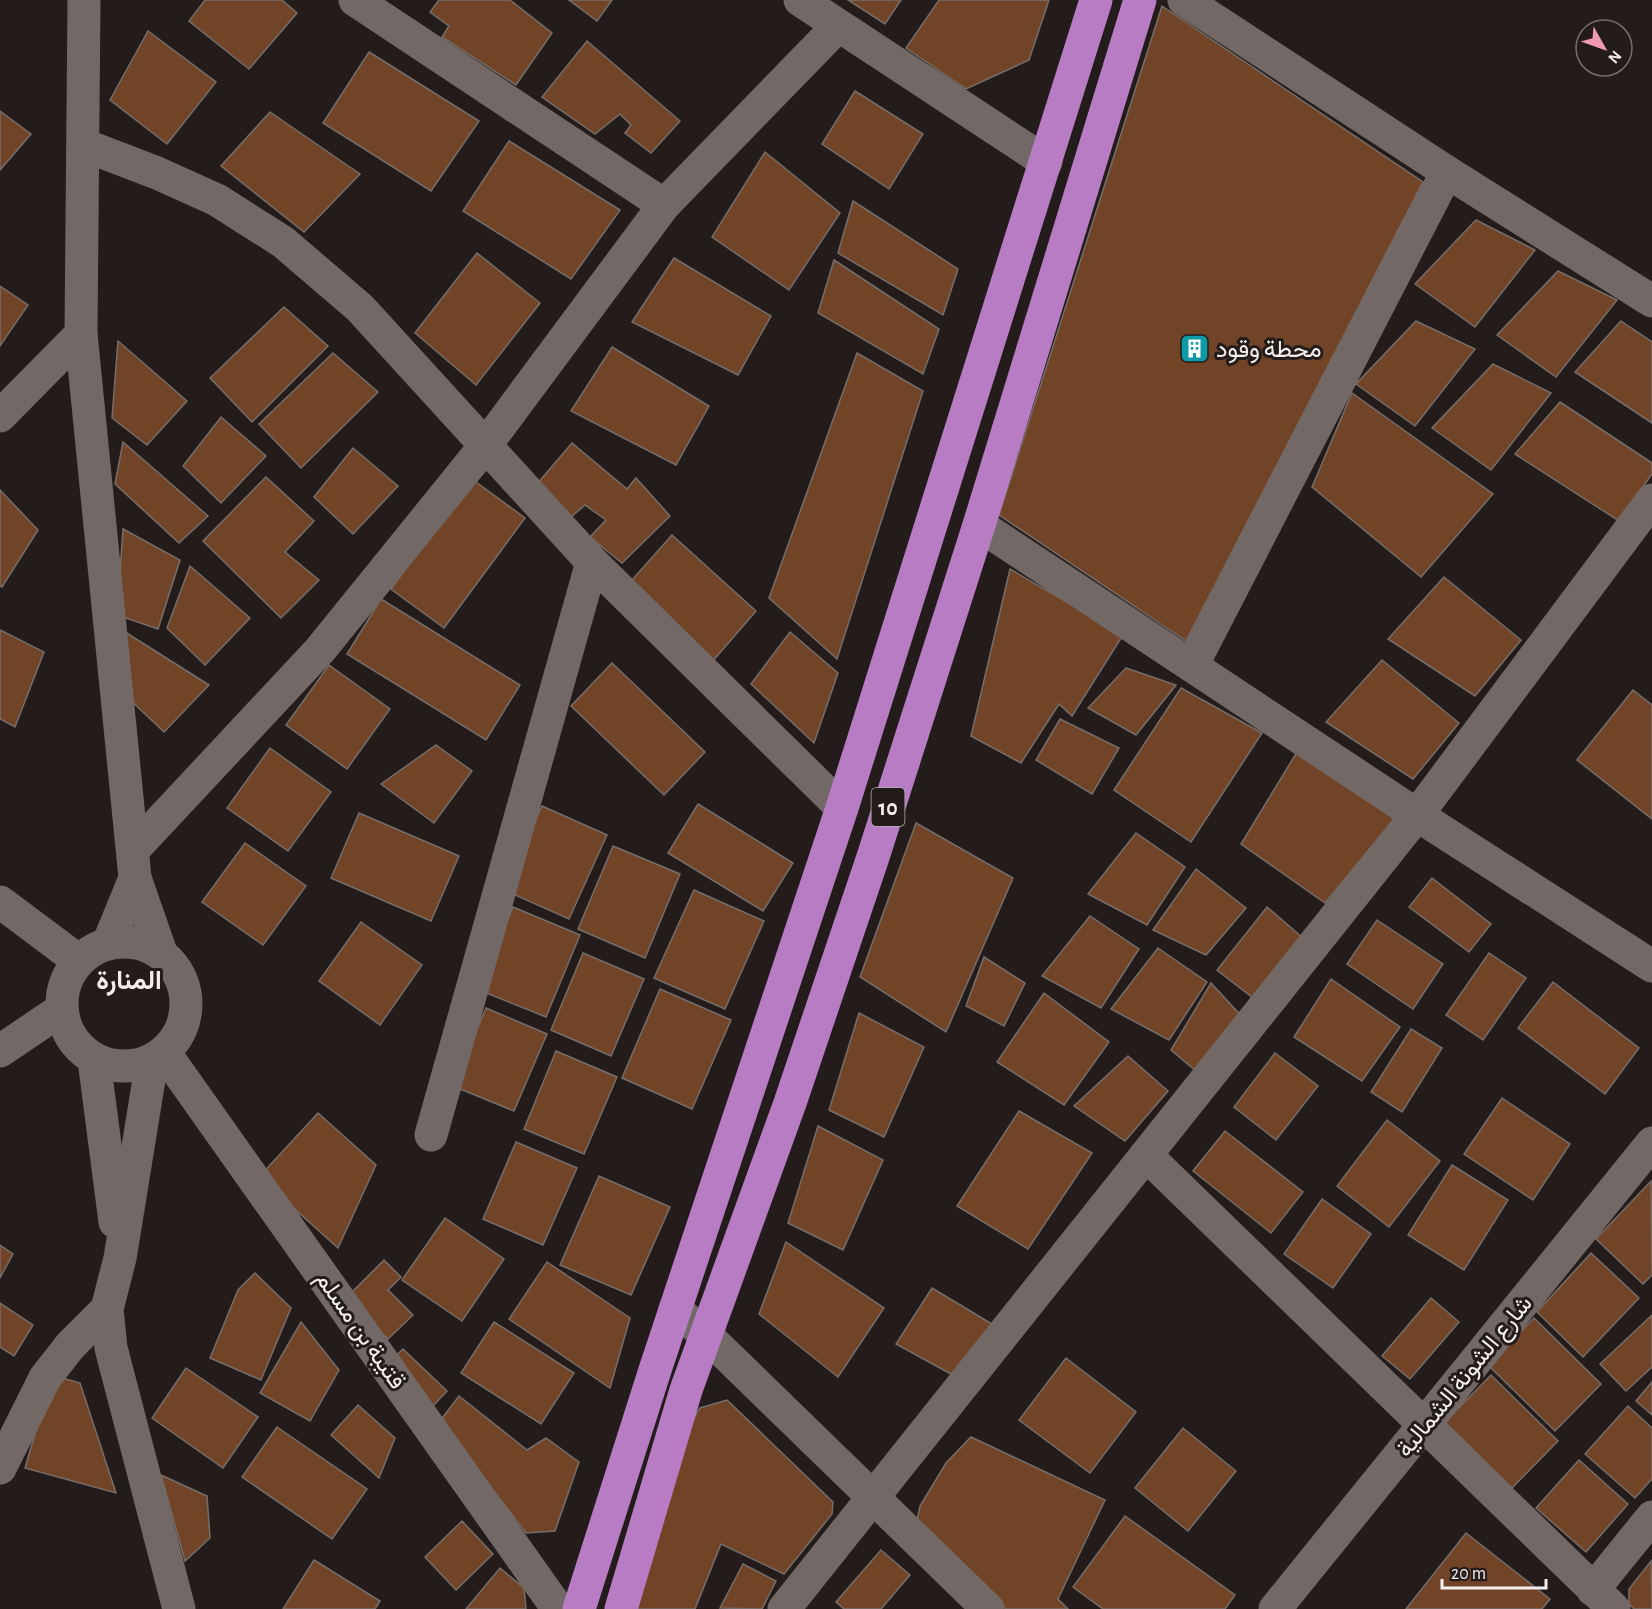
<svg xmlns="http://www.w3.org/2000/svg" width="1652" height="1609" font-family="'Alegreya Sans',Vazirmatn,sans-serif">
  <rect width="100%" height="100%" fill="#231c1a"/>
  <!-- building -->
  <g fill="#714428" stroke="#766e6a" stroke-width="1.5">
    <path d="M205,0H282L297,13L249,69L189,21Z"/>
    <path d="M439,0H510L552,33L516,85L442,37L449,26L430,12Z"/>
    <path d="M569,0H612L597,21Z"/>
    <path d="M848,0H901L885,24Z"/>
    <path d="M939,0H1049L1029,60L966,89L906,48Z"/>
    <path d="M1162,6L1423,182L1186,641L999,515Z"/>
    <path d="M148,31L216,82L167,144L110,100Z"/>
    <path d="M587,41L680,121L651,153L625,133L631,125L620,114L595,134L542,97Z"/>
    <path d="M369,52L479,121L431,191L323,123Z"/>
    <path d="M855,91L923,134L889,189L822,144Z"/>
    <path d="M0,111L31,134L0,170Z"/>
    <path d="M270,112L360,174L304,232L221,166Z"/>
    <path d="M509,141L620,210L571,279L463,211Z"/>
    <path d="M765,152L840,213L789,290L712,237Z"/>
    <path d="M853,201L958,269L943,315L838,253Z"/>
    <path d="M1476,220L1535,250L1475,327L1415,284Z"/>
    <path d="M477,253L540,303L476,385L415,333Z"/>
    <path d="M674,258L771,316L738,375L632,322Z"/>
    <path d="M834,260L939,329L923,374L818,313Z"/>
    <path d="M1558,271L1617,300L1556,377L1497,335Z"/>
    <path d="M0,286L28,305L0,346Z"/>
    <path d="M284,307L328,346L252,422L210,378Z"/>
    <path d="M1416,321L1475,349L1415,426L1356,384Z"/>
    <path d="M1621,321L1652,342V423L1575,372Z"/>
    <path d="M118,341L187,401L147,445L112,418Z"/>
    <path d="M612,347L709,406L676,465L571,411Z"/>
    <path d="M333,353L378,392L301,468L259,424Z"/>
    <path d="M857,353L923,391L837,659L769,598Z"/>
    <path d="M1493,364L1551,393L1491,470L1432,428Z"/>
    <path d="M1352,393L1493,494L1421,577L1312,487Z"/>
    <path d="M1560,402L1652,463V474L1619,521L1515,454Z"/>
    <path d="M221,417L266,456L221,503L183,466Z"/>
    <path d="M123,442L208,516L179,543L115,484Z"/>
    <path d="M572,443L627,489L636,478L670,516L622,563L590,537L606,520L585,505L571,517L537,484Z"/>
    <path d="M353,448L398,486L353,534L314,497Z"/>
    <path d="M266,477L314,521L285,552L319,580L281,618L203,541Z"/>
    <path d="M472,479L525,518L444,628L391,589Z"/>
    <path d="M0,490L38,530L2,587L0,586Z"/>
    <path d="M123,529L180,560L158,629L117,615Z"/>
    <path d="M672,535L756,611L712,662L632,580Z"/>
    <path d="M190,566L250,618L205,665L167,628Z"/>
    <path d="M1010,569L1123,635L1072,716L1059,704L1021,763L971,736Z"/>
    <path d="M1444,577L1521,640L1475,696L1388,639Z"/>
    <path d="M381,599L520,685L486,740L347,654Z"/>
    <path d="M0,630L44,652L15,727L0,719Z"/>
    <path d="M125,632L209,685L164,732L125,695Z"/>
    <path d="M790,632L838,673L814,743L751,684Z"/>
    <path d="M1382,660L1459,723L1413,779L1326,722Z"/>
    <path d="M612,663L705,752L664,795L571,706Z"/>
    <path d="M329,665L390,709L347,769L286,725Z"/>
    <path d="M1126,668L1176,685L1136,735L1088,708Z"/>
    <path d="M1181,688L1262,733L1191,842L1114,790Z"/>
    <path d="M1633,690L1652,705V819L1577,760Z"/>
    <path d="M1060,719L1119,748L1092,794L1036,760Z"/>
    <path d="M436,745L472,771L434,823L381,784Z"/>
    <path d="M270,748L331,792L288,851L227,808Z"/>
    <path d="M1297,752L1396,817L1325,903L1241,844Z"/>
    <path d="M698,804L793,863L763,911L668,853Z"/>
    <path d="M542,806L607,835L569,919L504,890Z"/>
    <path d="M359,813L459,856L431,921L331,878Z"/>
    <path d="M916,823L1013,878L946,1032L860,977Z"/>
    <path d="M1136,833L1185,867L1147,925L1088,894Z"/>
    <path d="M245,843L306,886L263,945L202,902Z"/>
    <path d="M613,846L680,874L645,958L578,929Z"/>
    <path d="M1196,869L1246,908L1206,955L1153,930Z"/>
    <path d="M1432,878L1491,924L1469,952L1409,907Z"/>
    <path d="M694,890L764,921L725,1009L654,978Z"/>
    <path d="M513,907L580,935L546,1017L479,990Z"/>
    <path d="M1267,907L1303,938L1253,998L1217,970Z"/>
    <path d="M1090,916L1139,949L1101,1008L1042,976Z"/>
    <path d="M1377,920L1443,964L1413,1009L1347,964Z"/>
    <path d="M361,922L422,965L380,1025L319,981Z"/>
    <path d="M1158,948L1207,982L1169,1040L1111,1009Z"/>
    <path d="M583,953L644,979L611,1056L551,1030Z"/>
    <path d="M1489,953L1526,978L1483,1040L1446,1015Z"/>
    <path d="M984,957L1025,983L1004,1026L966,1006Z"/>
    <path d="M1331,979L1400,1027L1362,1081L1294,1037Z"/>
    <path d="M1553,982L1639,1048L1605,1094L1518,1028Z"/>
    <path d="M1211,983L1246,1021L1202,1076L1171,1050Z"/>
    <path d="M660,989L731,1020L692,1109L622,1078Z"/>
    <path d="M1044,993L1109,1042L1064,1105L997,1062Z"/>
    <path d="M486,1008L547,1034L514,1111L453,1086Z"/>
    <path d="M859,1013L924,1047L884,1137L829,1110Z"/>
    <path d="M1411,1029L1442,1048L1402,1112L1371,1092Z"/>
    <path d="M556,1051L617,1077L584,1154L524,1129Z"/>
    <path d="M1275,1053L1318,1086L1276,1140L1234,1107Z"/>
    <path d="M1128,1056L1168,1091L1125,1141L1074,1106Z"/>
    <path d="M1502,1098L1570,1144L1533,1200L1464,1154Z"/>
    <path d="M1019,1111L1092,1153L1028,1249L957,1206Z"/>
    <path d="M318,1113L376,1165L338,1248L259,1177Z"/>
    <path d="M1387,1120L1440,1161L1389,1227L1337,1186Z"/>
    <path d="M818,1126L883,1160L843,1250L788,1223Z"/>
    <path d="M1225,1131L1303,1192L1271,1233L1193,1171Z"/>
    <path d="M516,1142L577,1168L543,1245L483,1219Z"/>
    <path d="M1452,1165L1508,1200L1464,1270L1408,1235Z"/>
    <path d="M599,1176L670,1207L631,1295L560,1265Z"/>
    <path d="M1651,1181L1652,1275L1643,1284L1596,1239Z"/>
    <path d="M1322,1199L1371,1234L1333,1288L1284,1254Z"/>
    <path d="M445,1218L504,1259L462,1321L402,1280Z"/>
    <path d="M786,1242L884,1308L838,1377L759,1314Z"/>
    <path d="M0,1245L13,1254L0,1278Z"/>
    <path d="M1591,1253L1639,1298L1583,1357L1537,1312Z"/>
    <path d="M384,1260L401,1277L388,1290L413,1315L388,1339L347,1297Z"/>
    <path d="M547,1262L630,1318L610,1388L509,1319Z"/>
    <path d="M255,1273L291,1308L261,1380L210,1358L238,1290Z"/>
    <path d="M932,1288L997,1327L960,1379L896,1344Z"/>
    <path d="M1431,1298L1459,1322L1410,1379L1382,1356Z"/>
    <path d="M0,1303L33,1325L14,1356L0,1347Z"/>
    <path d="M1652,1315V1367L1626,1391L1600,1364Z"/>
    <path d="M1534,1318L1601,1384L1555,1431L1488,1365Z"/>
    <path d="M301,1322L339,1370L310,1421L260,1393Z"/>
    <path d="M494,1322L574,1373L541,1424L461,1373Z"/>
    <path d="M403,1349L447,1391L433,1406L389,1363Z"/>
    <path d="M1066,1358L1136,1412L1090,1473L1019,1420Z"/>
    <path d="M186,1368L258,1417L223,1468L152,1418Z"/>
    <path d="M52,1375L80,1383L116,1493L25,1468Z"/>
    <path d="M1491,1375L1558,1441L1512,1488L1445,1422Z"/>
    <path d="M1652,1382V1415L1636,1401Z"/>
    <path d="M459,1396L527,1450L546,1438L579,1462L555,1531L526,1533L440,1421Z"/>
    <path d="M727,1400L833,1502L832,1514L784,1574L721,1544L695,1609H631L691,1423L700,1408Z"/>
    <path d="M358,1405L395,1438L379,1478L331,1435Z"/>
    <path d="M1628,1406L1652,1428V1479L1635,1498L1585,1454Z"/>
    <path d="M277,1427L367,1489L332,1539L242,1477Z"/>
    <path d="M1183,1428L1236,1471L1188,1531L1135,1488Z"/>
    <path d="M971,1437L1105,1500L1058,1599L1068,1609H1006L916,1525L920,1506L946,1463Z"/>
    <path d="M1579,1460L1628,1504L1586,1552L1536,1508Z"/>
    <path d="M161,1475L207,1496L210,1538L185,1561Z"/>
    <path d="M1125,1516L1235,1595L1225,1609H1103L1073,1587Z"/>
    <path d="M462,1521L493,1554L456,1590L425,1557Z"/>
    <path d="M1466,1533L1550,1599L1542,1609H1406Z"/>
    <path d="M881,1550L910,1575L881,1609H844L836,1602Z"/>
    <path d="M314,1560L380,1601L375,1609H283Z"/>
    <path d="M1651,1561L1652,1609H1634L1629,1604V1589Z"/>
    <path d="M743,1564L776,1581L762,1609L720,1608Z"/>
    <path d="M500,1568L524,1588L526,1609H466Z"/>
  </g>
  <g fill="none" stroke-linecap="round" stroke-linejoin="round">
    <!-- street -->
    <g stroke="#726966" stroke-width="33">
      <path d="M84,0L81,334L135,878L161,953"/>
      <path d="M355,0L664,205"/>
      <path d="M800,0L1046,162"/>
      <path d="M1184,0L1447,172L1652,301"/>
      <path d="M84,145L157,173L217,200L283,242L360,308L592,562L842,808"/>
      <path d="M0,416L81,334"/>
      <path d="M979,525L1417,815L1652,966"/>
      <path d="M1193,664L1447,172"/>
      <path d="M134,849L320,650L485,446L664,205L838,26"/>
      <path d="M0,902L79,961"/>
      <circle cx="124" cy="1004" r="62"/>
      <path d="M108,944L135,878"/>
      <path d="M0,1051L62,1009"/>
      <path d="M164,1052L558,1609"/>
      <path d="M94,1060L115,1222"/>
      <path d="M152,1061L120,1258L107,1309L111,1348L179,1609"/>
      <path d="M431,1135L592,562"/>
      <path d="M1146,1155L1614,1609"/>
      <path d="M675,1309L707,1336L988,1609"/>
      <path d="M0,1468L45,1378L70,1346L107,1309"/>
      <path d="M1593,1590L1652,1517"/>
      <path d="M784,1609L1417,815L1652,500"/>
      <path d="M1275,1609L1652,1143"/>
    </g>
    <!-- highway -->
    <g stroke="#b77cc3" stroke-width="33">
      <path d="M579,1609L655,1370L842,808L1096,0"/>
      <path d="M621,1609L686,1390L790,1103L873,857L979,525L1140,0"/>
    </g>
  </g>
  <!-- icons -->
  <defs>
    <symbol id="building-square" viewBox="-11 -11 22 22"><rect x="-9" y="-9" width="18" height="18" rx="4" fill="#0f9aa8" stroke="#231c1a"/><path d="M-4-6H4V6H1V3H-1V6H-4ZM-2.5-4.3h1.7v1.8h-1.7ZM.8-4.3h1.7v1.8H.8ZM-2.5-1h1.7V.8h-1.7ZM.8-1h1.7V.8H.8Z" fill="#fff"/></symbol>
  </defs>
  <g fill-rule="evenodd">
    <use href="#building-square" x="1178" y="332" width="33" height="33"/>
  </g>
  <g text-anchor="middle" stroke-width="6" stroke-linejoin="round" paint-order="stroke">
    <!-- shield labels -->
    <rect fill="#231c1a" stroke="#b5afae" stroke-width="1.5" x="871.5" y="788" width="33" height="38" rx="4.5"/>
    <g font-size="22" font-weight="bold" fill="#f4eeed">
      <text x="888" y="815">10</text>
    </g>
    <!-- poi labels -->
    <g font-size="24" fill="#f4eeed" stroke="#231c1a" text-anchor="start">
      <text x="1216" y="357">محطة وقود</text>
    </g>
    <!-- street labels -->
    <g font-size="24" fill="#f4eeed" stroke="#231c1a">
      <text transform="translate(361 1330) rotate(55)" y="8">قتيبة بن مسلم</text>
      <text transform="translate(1464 1376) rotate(-51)" y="8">شارع الشونة الشمالية</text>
    </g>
    <!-- neighbourhood labels -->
    <g font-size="26" font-weight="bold" fill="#f4eeed" stroke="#231c1a">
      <text x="129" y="989">المنارة</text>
    </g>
  </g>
  <!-- north arrow -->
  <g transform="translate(1604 48) rotate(130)"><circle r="28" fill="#231c1a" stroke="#77706e" stroke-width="1.5"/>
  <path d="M0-4.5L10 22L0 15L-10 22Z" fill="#f29ab0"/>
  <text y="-9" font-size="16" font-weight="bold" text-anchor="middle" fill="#f4eeed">N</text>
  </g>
  <!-- scale -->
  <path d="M1442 1579v9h104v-9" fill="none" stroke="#f4eeed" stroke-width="3"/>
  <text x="1451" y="1579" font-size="18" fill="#f4eeed" stroke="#231c1a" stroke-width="4.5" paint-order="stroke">20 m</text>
</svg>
